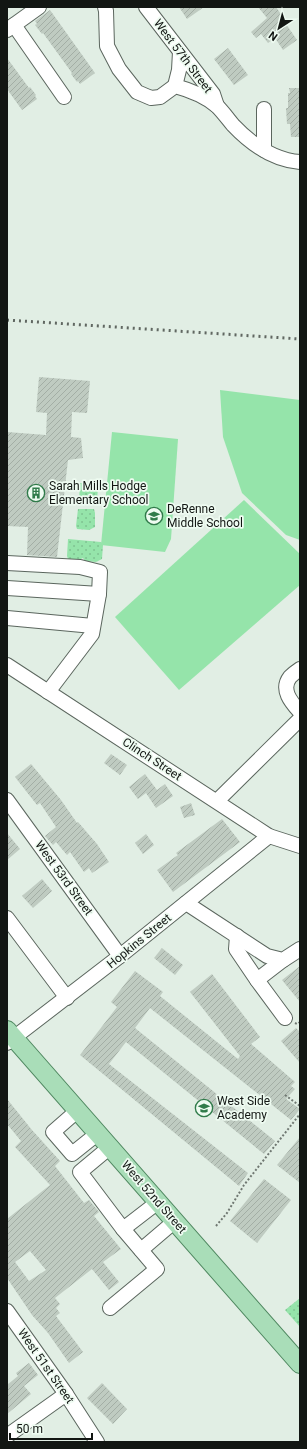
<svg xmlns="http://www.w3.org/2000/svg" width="307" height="1449" font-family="Roboto,sans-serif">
  <defs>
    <pattern id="park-dots" width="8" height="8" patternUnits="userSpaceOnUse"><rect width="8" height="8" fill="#95e4aa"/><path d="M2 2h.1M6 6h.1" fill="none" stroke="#7fc391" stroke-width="1.8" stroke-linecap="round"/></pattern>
    <pattern id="building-hatch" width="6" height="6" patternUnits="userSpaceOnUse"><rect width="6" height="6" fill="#bfcbc1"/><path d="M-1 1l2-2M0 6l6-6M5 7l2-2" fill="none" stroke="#a3aea5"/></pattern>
  </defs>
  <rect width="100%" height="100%" fill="#e1eee4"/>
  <!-- park -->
  <g fill="url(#park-dots)">
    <path d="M80,483H96L98,487L97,501L91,504L80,503L79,500Z"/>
    <path d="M78,509H94L95,513V527L89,530L77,529L76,526Z"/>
    <path d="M68,539L101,542L103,545L102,559L96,562L85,561L83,558L79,560L68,559L67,556Z"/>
    <path d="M300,1298V1327L285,1310Z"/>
  </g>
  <!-- garden -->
  <g fill="#95e4aa">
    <path d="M220,390L300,400V540L286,535L242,493L223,437Z"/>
    <path d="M112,432L178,439L171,539L165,552L101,545Z"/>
    <path d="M244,500L300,554V585L179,690L115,617Z"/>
  </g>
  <!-- building -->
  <g fill="url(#building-hatch)" fill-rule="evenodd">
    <path d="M179,7H204L187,19Z"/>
    <path d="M258,7H276L287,23L286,24L297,40L283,50L275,38L268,43L261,34L256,38L251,32L267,18Z"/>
    <path d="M50,10L95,73L80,84L78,81L77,82L71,74L72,73L43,33L42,34L35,25L37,24L35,21Z"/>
    <path d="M228,48L248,75L234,85L214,59Z"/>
    <path d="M7,58L29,88L30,87L36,95L35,96L37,99L22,110L7,89Z"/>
    <path d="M289,88H300V137H291L290,124H287L286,108H288V93H290Z"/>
    <path d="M39,377L90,381L87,413L72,412L71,437L81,438L83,458L68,460L57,557L27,555L28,527L7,526V432L46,435L47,413L36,412Z"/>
    <path d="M111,754L127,765L120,775L104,763Z"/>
    <path d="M31,764L61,800L77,823L78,822L97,844L109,862L92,873L89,868L84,872L70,852L67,855L56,842L53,845L45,836L56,827L40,803L37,805L15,777Z"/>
    <path d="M145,774L157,790L165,784L173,796L156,808L146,793L138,799L129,787Z"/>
    <path d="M191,803L195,815L184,818L180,807Z"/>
    <path d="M222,819L240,842L173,892L157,870L178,855L176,853Z"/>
    <path d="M7,833L20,849L7,860Z"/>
    <path d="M146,834L154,845L143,854L135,843Z"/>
    <path d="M42,879L52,891L33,908L22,896Z"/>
    <path d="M162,948L183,965L175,975L154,958Z"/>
    <path d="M300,966V1002L282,980Z"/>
    <path d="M135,971L163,992L160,996L238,1059L240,1056L190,992L212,974L260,1037L251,1044L295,1082L291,1086L295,1089L286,1099L300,1109L291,1120L150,1008L135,1028L275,1141L264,1154L126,1042L109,1064L248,1173L239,1186L80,1055L117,1007L111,1002Z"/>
    <path d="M296,1028L300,1032V1063L281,1041Z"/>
    <path d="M7,1099L32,1130L60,1161L55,1166L84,1203L89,1200L99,1212L94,1216L121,1249L103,1262L119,1282L109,1290L92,1269L55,1298L60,1304L56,1308L60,1313L56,1316L83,1352L69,1363L48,1333L32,1315L7,1278V1219L50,1185L15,1147L21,1141L7,1124ZM30,1251L46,1270L29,1281L15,1262Z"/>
    <path d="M300,1137V1183L277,1165Z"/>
    <path d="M264,1179L291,1200L257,1243L230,1221Z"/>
    <path d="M29,1363L38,1375L24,1386L31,1394L7,1414V1385L18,1376L16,1373Z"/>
    <path d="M102,1383L127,1409L113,1424L87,1398Z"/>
  </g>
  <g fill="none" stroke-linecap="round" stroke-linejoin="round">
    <defs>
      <g id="minor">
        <path d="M105,7L106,11L107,46L119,69L137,92L151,98L160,97L175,86C190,90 205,96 217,106C223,112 228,119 233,125C251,144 274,160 300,162"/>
        <path d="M146,7L213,94L217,106"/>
        <path d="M14,25L64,97"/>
        <path d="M7,30L39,7"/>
        <path d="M175,86L179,70L180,52"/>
        <path d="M264,150V109"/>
        <path d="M7,563L80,567L100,572L99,594L92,634L48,692"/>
        <path d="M7,588L99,594"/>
        <path d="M7,618L93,626"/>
        <path d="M7,665L269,836L300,846"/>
        <path d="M300,669C297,671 293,674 290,677C280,690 292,703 300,712"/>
        <path d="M7,800L120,956"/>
        <path d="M217,801L300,719"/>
        <path d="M186,903L267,956L283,960L300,949"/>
        <path d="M7,918L67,998"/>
        <path d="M237,936L236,949L257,980L283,960"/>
        <path d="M257,980L285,1018"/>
        <path d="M7,1043L120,956L269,836"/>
        <path d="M77,1111L53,1132L72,1154L97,1134"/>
        <path d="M110,1147L80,1172L123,1229L158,1202"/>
        <path d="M141,1250L175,1221"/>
        <path d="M110,1308L157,1269L123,1229"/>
        <path d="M7,1311L66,1394L97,1442"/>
        <path d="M7,1436L66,1394"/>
      </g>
      <path id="major" d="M7,1030L300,1364"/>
    </defs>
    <!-- minor casing -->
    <use href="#minor" stroke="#5b665e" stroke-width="16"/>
    <!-- major casing -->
    <use href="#major" stroke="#4f8860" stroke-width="20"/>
    <!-- path -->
    <g stroke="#707872" stroke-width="2" stroke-dasharray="2 2" stroke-linecap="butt">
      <path d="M295,1023L297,1024L300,1022"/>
      <path d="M285,1095L300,1106"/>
      <path d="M216,1226L227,1213L244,1185L300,1114"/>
    </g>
    <!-- minor -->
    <use href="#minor" stroke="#fff" stroke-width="14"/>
    <!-- major -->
    <use href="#major" stroke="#a9ddb8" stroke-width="18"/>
    <!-- rail -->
    <path stroke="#606761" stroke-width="3" stroke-dasharray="2 4" stroke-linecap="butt" d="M7,320L300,339"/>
  </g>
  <!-- icons -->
  <defs>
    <symbol id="building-ring" viewBox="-11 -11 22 22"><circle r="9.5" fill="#eefbf1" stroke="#307b4a" stroke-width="1.5"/><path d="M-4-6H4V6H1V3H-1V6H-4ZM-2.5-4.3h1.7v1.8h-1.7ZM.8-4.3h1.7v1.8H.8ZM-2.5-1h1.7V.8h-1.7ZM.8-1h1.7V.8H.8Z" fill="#307b4a"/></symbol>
    <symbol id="school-ring" viewBox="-11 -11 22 22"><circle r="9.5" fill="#eefbf1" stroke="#307b4a" stroke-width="1.5"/><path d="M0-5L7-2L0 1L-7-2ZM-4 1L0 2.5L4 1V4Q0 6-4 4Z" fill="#307b4a"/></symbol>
  </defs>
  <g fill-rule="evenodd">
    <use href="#building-ring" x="26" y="483" width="20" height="20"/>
    <use href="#school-ring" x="144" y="506" width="20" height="20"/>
    <use href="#school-ring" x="194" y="1098" width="20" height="20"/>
  </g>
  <g text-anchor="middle" stroke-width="3.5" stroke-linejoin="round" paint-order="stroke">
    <!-- street labels -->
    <g font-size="12" fill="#121613" stroke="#eefbf1">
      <text transform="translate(183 56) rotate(53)" y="4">West 57th Street</text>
      <text transform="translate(152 759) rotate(33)" y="4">Clinch Street</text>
      <text transform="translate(64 878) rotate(54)" y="4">West 53rd Street</text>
      <text transform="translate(139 941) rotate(-39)" y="4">Hopkins Street</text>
      <text transform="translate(154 1197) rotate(49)" y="4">West 52nd Street</text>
      <text transform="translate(46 1366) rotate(55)" y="4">West 51st Street</text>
    </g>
    <!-- poi labels -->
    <g font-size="12" fill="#121613" stroke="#eefbf1" text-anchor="start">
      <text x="49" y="490">Sarah Mills Hodge<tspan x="49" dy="14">Elementary School</tspan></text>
      <text x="167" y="513">DeRenne<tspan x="167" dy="14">Middle School</tspan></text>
      <text x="217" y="1105">West Side<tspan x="217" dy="14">Academy</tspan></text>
    </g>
  </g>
  <!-- border -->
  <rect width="307" height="1449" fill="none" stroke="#121613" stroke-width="16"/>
  <!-- north arrow -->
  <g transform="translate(279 28) rotate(216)" stroke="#eefbf1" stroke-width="3" paint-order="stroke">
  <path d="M0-3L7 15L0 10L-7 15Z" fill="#121613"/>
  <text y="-6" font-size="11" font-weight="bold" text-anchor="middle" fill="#121613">N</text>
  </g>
  <!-- scale -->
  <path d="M10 1433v6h82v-6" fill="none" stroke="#121613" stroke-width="2"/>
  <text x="16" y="1433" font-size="12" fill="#121613" stroke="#eefbf1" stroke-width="3" paint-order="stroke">50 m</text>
</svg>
